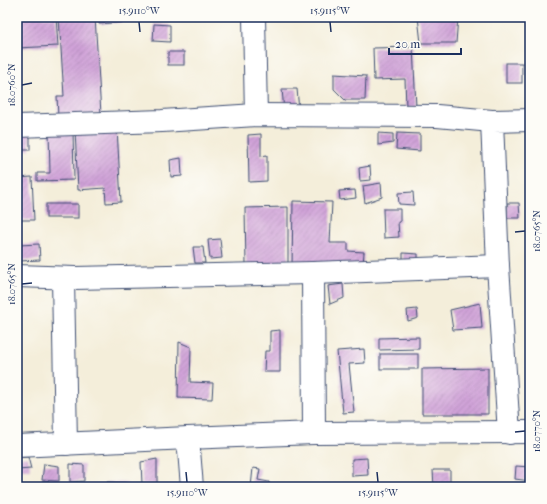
<svg xmlns="http://www.w3.org/2000/svg" width="547" height="504" font-family="'IM FELL French Canon',serif">
  <defs>
    <pattern id="building-hatch" width="6" height="6" patternUnits="userSpaceOnUse"><rect width="6" height="6" fill="#d0a2d8"/><path d="M-1 1l2-2M0 6l6-6M5 7l2-2" fill="none" stroke="#a884b2"/></pattern>
  </defs>
  <rect width="100%" height="100%" fill="#fdfcf7"/>
  <filter id="ink" filterUnits="userSpaceOnUse"><feTurbulence type="fractalNoise" baseFrequency=".025" numOctaves="2"/><feDisplacementMap in="SourceGraphic" scale="8" xChannelSelector="R" yChannelSelector="G"/><feConvolveMatrix kernelMatrix="1 2 1 2 8 2 1 2 1" color-interpolation-filters="sRGB"/></filter>
  <filter id="wash" filterUnits="userSpaceOnUse"><feTurbulence type="fractalNoise" baseFrequency=".012" numOctaves="4" result="noise"/><feDisplacementMap in="SourceGraphic" scale="16" xChannelSelector="R" yChannelSelector="G"/><feGaussianBlur stdDeviation="0.9" result="paint"/><feColorMatrix in="noise" values="0 0 0 0 0 0 0 0 0 0 0 0 0 0 0 0 0 1.4 0 .05"/><feComposite in="paint" operator="in"/></filter>
  <g filter="url(#wash)">
    <rect width="100%" height="100%" fill="#f4eeda"/>
    <g id="blocks">
      <!-- building -->
      <g fill="url(#building-hatch)">
        <path d="M17,17H56L58,46L17,48Z"/>
        <path d="M59,17H95L101,114L58,117L57,96H64Z"/>
        <path d="M99,17H140V21L99,24Z"/>
        <path d="M418,17H458L456,43H421Z"/>
        <path d="M154,24L170,25V42L153,41Z"/>
        <path d="M413,47L416,107H406L405,79L374,80L373,48Z"/>
        <rect x="168" y="52" width="16" height="13"/>
        <rect x="506" y="63" width="16" height="20"/>
        <path d="M334,74L366,76L365,100H345L334,89Z"/>
        <path d="M282,89H297L299,110L284,111Z"/>
        <path d="M117,128L121,202L106,203L105,188L78,190L75,130Z"/>
        <path d="M49,130H73L74,180L37,181V173H50Z"/>
        <rect x="17" y="132" width="13" height="18"/>
        <path d="M378,133L393,134V143L378,145Z"/>
        <path d="M397,133L420,134V151L396,149Z"/>
        <path d="M261,134V156L267,155V181L249,182L248,135Z"/>
        <path d="M181,158L182,176L171,177L170,160Z"/>
        <path d="M370,166L371,180L360,181L359,168Z"/>
        <path d="M32,177L34,220H17V178Z"/>
        <path d="M381,183L382,197L365,203L363,186Z"/>
        <path d="M355,190L356,198L340,200L339,191Z"/>
        <path d="M413,192L414,205L399,204L398,193Z"/>
        <path d="M293,201L332,202L330,243H348V251L364,252L363,266L292,268Z"/>
        <path d="M507,203H519L520,218H507Z"/>
        <rect x="46" y="204" width="32" height="14"/>
        <path d="M288,207V265H246L245,208Z"/>
        <path d="M383,209H400V222H398L399,237L384,238Z"/>
        <path d="M220,239L222,258L210,259L208,240Z"/>
        <path d="M39,244L40,260L19,261V245Z"/>
        <path d="M193,247H203L205,263H195Z"/>
        <path d="M403,253L418,254V264H403Z"/>
        <path d="M343,284L344,298L330,304L328,286Z"/>
        <path d="M480,303L482,328L453,330L450,310Z"/>
        <path d="M417,309L418,318L408,321L407,310Z"/>
        <path d="M280,330V372H264L265,351H270V331Z"/>
        <path d="M419,337V349L379,350V338Z"/>
        <path d="M179,342L191,347L190,382L213,383L212,399L178,398Z"/>
        <path d="M364,349L365,363L349,364L354,412L343,413L337,351Z"/>
        <rect x="380" y="354" width="38" height="15"/>
        <path d="M488,368V414H422V369Z"/>
        <path d="M28,457L31,469L17,470V458Z"/>
        <path d="M367,458L368,475L352,476V459Z"/>
        <path d="M157,459V484H142L141,462Z"/>
        <path d="M44,464L59,466V481L42,480Z"/>
        <path d="M70,464L84,465V481L70,482Z"/>
        <path d="M516,466L530,467V481L515,479Z"/>
        <path d="M253,468L260,469L258,480L269,482V487H251Z"/>
        <path d="M433,470H450V487H434Z"/>
        <path d="M107,482L127,483V487H107Z"/>
        <path d="M59,484L74,485L75,487H59Z"/>
      </g>
    </g>
  </g>
  <g filter="url(#ink)">
    <use href="#blocks" fill-opacity="0" stroke="#3c4c71" stroke-width="1"/>
    <g fill="none" stroke-linecap="round" stroke-linejoin="round">
      <defs>
        <g id="minor">
          <path d="M254,17L256,115"/>
          <path d="M17,126L162,121L256,115L437,116L492,121"/>
          <path d="M313,273L314,433"/>
          <path d="M17,276L75,278L313,273L498,266"/>
          <path d="M63,278L66,444"/>
          <path d="M509,433L498,266L492,121L530,120"/>
          <path d="M188,438L192,487"/>
          <path d="M17,446L188,438L314,433L530,432"/>
        </g>
      </defs>
      <!-- minor casing -->
      <use href="#minor" stroke="#3c4c71" stroke-width="24"/>
      <!-- minor -->
      <use href="#minor" stroke="#fff" stroke-width="22"/>
    </g>
  </g>
  <!-- ticks -->
  <path fill="none" stroke="#1b2f5e" stroke-width="1.5" d="M139,22L140,32M330,22L331,32M22,85L32,83M515,232L525,231M22,284L32,283M515,432L525,431M186,472L187,482M377,472L378,482"/>
  <!-- margin -->
  <rect width="547" height="504" fill="none" stroke="#fdfcf7" stroke-width="44"/>
  <!-- scale -->
  <path d="M389 48v6h72v-6" fill="none" stroke="#1b2f5e" stroke-width="2"/>
  <text x="395" y="48" font-size="12" fill="#1b2f5e" stroke="#fdfcf7" stroke-width="3" paint-order="stroke">20 m</text>
  <rect x="22" y="22" width="503" height="460" fill="none" stroke="#1b2f5e" stroke-width="1.5"/>
  <g font-size="10" text-anchor="middle" fill="#1b2f5e">
    <text x="139" y="14">15.9110°W</text>
    <text x="330" y="14">15.9115°W</text>
    <text transform="translate(11 85) rotate(-90)" y="4">18.0760°N</text>
    <text transform="translate(536 231) rotate(-90)" y="4">18.0765°N</text>
    <text transform="translate(11 284) rotate(-90)" y="4">18.0765°N</text>
    <text transform="translate(536 431) rotate(-90)" y="4">18.0770°N</text>
    <text x="187" y="496">15.9110°W</text>
    <text x="378" y="496">15.9115°W</text>
  </g>
</svg>
